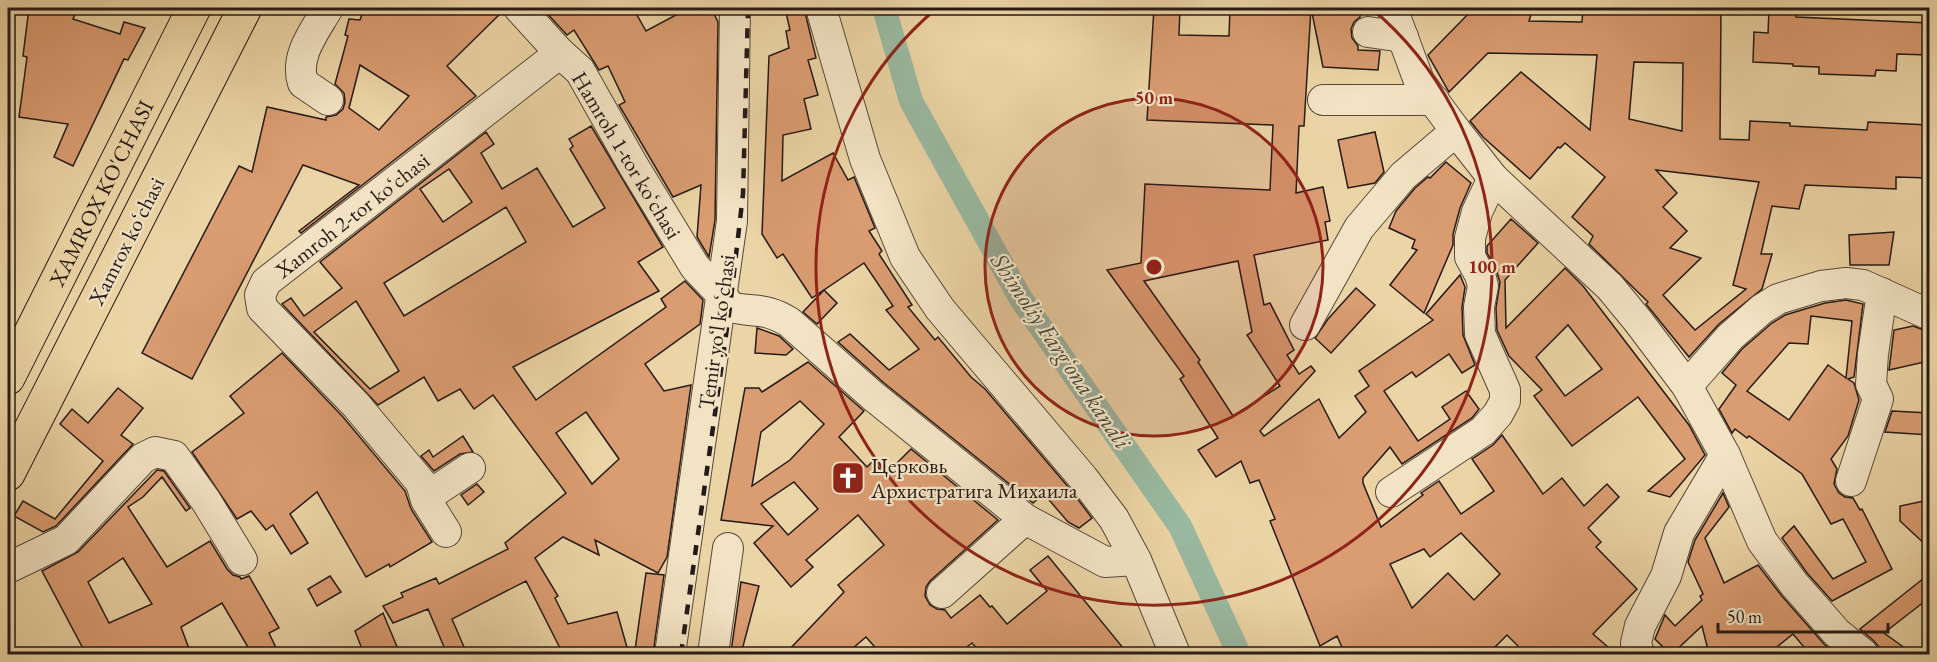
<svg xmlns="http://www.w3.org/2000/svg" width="1937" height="662" font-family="'EB Garamond',serif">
  <rect width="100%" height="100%" fill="#ebd4a5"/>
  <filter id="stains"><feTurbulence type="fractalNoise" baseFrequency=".00333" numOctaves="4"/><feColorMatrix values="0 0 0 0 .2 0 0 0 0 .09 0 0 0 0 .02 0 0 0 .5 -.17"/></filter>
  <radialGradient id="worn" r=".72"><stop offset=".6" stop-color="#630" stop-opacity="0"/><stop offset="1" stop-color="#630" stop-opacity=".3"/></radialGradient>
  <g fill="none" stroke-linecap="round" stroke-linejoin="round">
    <!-- canal -->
    <path stroke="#99b9a1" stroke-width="24" d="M884,8L911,101L1021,299L1180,526L1239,654"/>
  </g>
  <!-- building -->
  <g fill="#da9c71" stroke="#251a15" stroke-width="1.5" fill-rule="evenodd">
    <path d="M29,8H68L67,10L76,12L73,19L120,34L124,22L145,28L128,60L124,59L73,166L54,157L68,124L19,117L27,57L23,56Z"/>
    <path d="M364,8L388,10L387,8H502V12L447,66L476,96L301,233L299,231L359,185L303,165L192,379L142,353L239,166L252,172L267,107L326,120V117L336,115L343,109L345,102L344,93L335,84L348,36L345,35L349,19L360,20ZM360,65L409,96L379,130L349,108Z"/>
    <path d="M542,8H633L646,31L689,8H711L718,22L715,220L709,257L697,237L701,185L673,197L619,105L625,102L608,66L599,70L574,30L567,35Z"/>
    <path d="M785,8H804L816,58L808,60L818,95L804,99L811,129L783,135L782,181L833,153L848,180L854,177L875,228L869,231L882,251L879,254L912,305L908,307L935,340L938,337L971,377L985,389L1070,489L1092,518L1079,528L1068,522L1044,494L1033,503L884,383L838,342L850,334L889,370L919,349L886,310L893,306L864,263L812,298L783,254L777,258L762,234L769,56L789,48L786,31L790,30Z"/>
    <path d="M1154,8H1180L1179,35L1229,36L1230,8H1311L1304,126H1299L1296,193L1323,187L1330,221L1325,222L1328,240L1254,255L1264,305L1270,303L1294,350L1287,355L1299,374L1311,366L1315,371L1260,431L1264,436L1319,399L1339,438L1366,412L1355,396L1369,386L1359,371L1433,320L1426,314L1460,275L1465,287L1462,307L1463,335L1475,365L1462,373L1449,354L1416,377L1412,372L1384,391L1418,441L1450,419L1442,407L1466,391L1479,409L1472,418L1402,464L1390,447L1363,478V483L1381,527L1423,495L1421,493L1439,481L1461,514L1494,491L1472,459L1493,445L1502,435L1543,494L1562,478L1584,506L1607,484L1619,497L1588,528L1601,542L1596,547L1637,589L1593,634L1616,654H1526L1507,635L1488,654H1345L1337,636L1320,646L1270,521L1275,519L1259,480L1250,483L1241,461L1216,477L1198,450L1218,438L1180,379L1184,376L1107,270L1141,263L1145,184L1270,190L1273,125L1147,120ZM1238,261L1252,332L1247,335L1280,386L1233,416L1198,362L1200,360L1144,281ZM1461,533L1500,574L1474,600L1448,573L1412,608L1390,564L1424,549L1430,557Z"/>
    <path d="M1311,8H1361L1360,17L1354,22L1351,29L1352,38L1358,46V50L1380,51L1378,70L1323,67Z"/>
    <path d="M1474,8H1533L1529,21L1582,22L1583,8H1721L1720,139L1749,140L1750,121L1790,123V126L1867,130L1868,122L1929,125V178L1896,177V189L1805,185L1799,209L1772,206L1761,254H1772L1762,289L1719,324L1689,357L1646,304L1648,302L1589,244L1593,236L1572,217L1605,177L1565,143L1560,148L1558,147L1530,179L1483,137L1470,121L1521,72L1590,130L1597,55L1488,53L1449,92L1428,55ZM1634,62L1683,63L1682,131L1629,119ZM1656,170L1759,182L1733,285L1746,289L1695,330L1663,295L1701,258L1670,248L1687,231L1663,207L1677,193Z"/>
    <path d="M1769,10L1796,12V17L1929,23V55L1897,54L1896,71L1876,70L1875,76L1819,74V67L1793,66V64L1753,62L1754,32L1768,33Z"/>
    <path d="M591,126L663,247L638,262L659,291L513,367L536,400L666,307L661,299L685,281L703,300L700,324L645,364L664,391L691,385L667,557L658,573L595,540L599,555L563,537L535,558L558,596L555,598L568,624L617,612L628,651L614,654H563L526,581L452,619L467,654H447L428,609L393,623L383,606L403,597L401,593L436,578L439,584L508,549L505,543L566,493L493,395L474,409L460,389L438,401L424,377L378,405L282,304L291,298L304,316L342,288L320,262L486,132L494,144L481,153L502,189L537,168L573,227L605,208L570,149L573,146L569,139ZM449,169L472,202L443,222L420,189ZM506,207L526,242L404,316L384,283ZM356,301L399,371L370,389L314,332ZM586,412L619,459L592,484L556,433Z"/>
    <path d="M1375,132L1384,172L1375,183L1348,188L1338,140Z"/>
    <path d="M1446,162L1471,183L1460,208L1453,234V245L1424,313L1390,285L1417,250L1412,248L1415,240L1389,228L1396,211L1415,188L1428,177L1430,178Z"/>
    <path d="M1511,219L1538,243L1505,280L1506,328L1565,268L1583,286L1689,425L1705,455L1670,497L1648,491L1685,459L1638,397L1572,446L1534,396L1542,390L1509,356L1497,330L1496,308L1500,282L1495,267L1487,253V246ZM1568,325L1602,369L1565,396L1536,357Z"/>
    <path d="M1894,232L1889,265H1850L1849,235Z"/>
    <path d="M1356,288L1375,305L1331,353L1315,338L1328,319Z"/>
    <path d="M824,290L837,303L817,324L803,312Z"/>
    <path d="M1846,300L1863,304L1854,377L1848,379L1854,383L1859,400L1848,436L1831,459L1837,469L1834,484L1839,493L1845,497L1853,498L1860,510L1862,509L1892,569L1832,601L1807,573L1782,538L1794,526L1833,579L1866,562L1843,519L1831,524L1802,474L1749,436L1747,438L1735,429L1732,433L1719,409L1736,385L1722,373L1742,349L1772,323L1785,315L1825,303ZM1811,316L1852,321L1846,378L1828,365L1789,420L1747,391L1789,343L1808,344Z"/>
    <path d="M1913,326L1929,332V361L1889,370L1894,330Z"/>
    <path d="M757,328L779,336L793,349L786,355L755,353Z"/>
    <path d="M282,353L343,417L405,491L411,509L432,542L390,567L389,564L366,577L317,492L290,514L308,543L291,554L273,525L266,530L251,511L237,519L192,452L244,413L230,396Z"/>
    <path d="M808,362L864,411L839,437L867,467L873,461L885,475L911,449L998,520L930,581L926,587L925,596L930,605L937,609L945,610L951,618L980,595L990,607L992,606L1007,624L1047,591L1030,570L1048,556L1128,654H982L972,643L958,654H881L866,637L846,654H785L844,592L838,585L884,545L858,515L806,560L813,567L791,587L754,543L773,526L721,520L745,388H759L762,392ZM800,401L824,424L790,460L752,486L761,432ZM794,482L818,509L788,535L761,504Z"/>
    <path d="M118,388L143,408L121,435L133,444L56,526L43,532L14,516L23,501L55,519L103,461L60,424L72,409L88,423Z"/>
    <path d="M1892,411L1929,413V435L1885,432Z"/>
    <path d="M463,436L473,452L460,454L434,471L421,456L429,450L433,457Z"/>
    <path d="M157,470L164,471L190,508L186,511L162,477L143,497L128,507L167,567L210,541L227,569L233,575L240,577L241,579L249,576L279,628L269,633L279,654H252L222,603L181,627L191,654H147L145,648L127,654H86L42,571L78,552ZM123,558L152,604L109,623L88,582Z"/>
    <path d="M477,484L484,492L468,505L461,495Z"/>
    <path d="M1723,493L1729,507L1705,538L1724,583L1758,565L1781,595L1824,644L1836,654H1810L1793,634L1768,654H1709L1702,626L1672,654H1670L1655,639L1665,615L1675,626L1702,600L1700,596L1703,594L1688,562L1695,540Z"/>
    <path d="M1929,500V548L1900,521V506Z"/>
    <path d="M646,573L664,575L653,654H639L640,649L635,650Z"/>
    <path d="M1929,574V598L1884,633L1913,654H1880L1879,647L1874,641L1860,629Z"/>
    <path d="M330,576L341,592L317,606L308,589Z"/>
    <path d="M741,582L759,586L741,654L731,652Z"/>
    <path d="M383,613L400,654H364L355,631Z"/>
  </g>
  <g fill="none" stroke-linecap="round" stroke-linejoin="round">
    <defs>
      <g id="minor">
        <path d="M328,8C315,31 294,56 303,83L328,100"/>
        <path d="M519,8L560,53L580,71L633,165L695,267L722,295L730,307C755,313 765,307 789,322L873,396L1025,519L1105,562L1136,560"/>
        <path d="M821,8L865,159L905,257L940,309L1083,478L1114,519L1136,560L1175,654"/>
        <path d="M1392,8L1419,81L1456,131L1493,178L1610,287L1638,321L1687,386L1725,455L1762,541L1794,584L1837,633L1863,654"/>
        <path d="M1368,32L1403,37"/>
        <path d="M1323,100H1434"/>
        <path d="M1305,325L1359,228L1403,176L1456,131"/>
        <path d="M1687,386L1730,337L1762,309L1778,299L1821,286L1846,283L1863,285L1930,315"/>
        <path d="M470,468L437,490L428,491L356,405L262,308L260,295L266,282L560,53"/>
        <path d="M1851,481L1878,399L1871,384L1873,354L1882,293"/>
        <path d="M421,483L426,500L446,532"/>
        <path d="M1391,492L1483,431L1498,414L1505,401V390L1480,334L1479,307L1483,286L1480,275L1470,257V238L1477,212L1493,178"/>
        <path d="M8,568L66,540L143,458L155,452L174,456L206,501L242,560"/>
        <path d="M942,593L1025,519"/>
        <path d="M670,654L732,221L735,8"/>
        <path d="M713,654L728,548"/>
        <path d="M1639,654L1636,643L1640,626L1666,576L1679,533L1725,455"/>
      </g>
      <g id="major">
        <path id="s1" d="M8,378L194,8"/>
        <path d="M8,474L245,8"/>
      </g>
    </defs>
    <!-- minor casing -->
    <use href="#minor" stroke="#564839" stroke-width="32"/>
    <!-- major casing -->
    <use href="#major" stroke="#251a15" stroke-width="35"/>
    <!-- minor -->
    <use href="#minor" stroke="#f2e3c4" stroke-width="30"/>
    <!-- major -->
    <use href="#major" stroke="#ebd4a5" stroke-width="33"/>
    <!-- rail -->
    <path stroke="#251a15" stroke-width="4.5" stroke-dasharray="10 10" stroke-linecap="butt" d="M681,654L730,307L743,194L748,8"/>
  </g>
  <!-- distance rings -->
  <circle cx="1154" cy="267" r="169" fill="#8f2418" fill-opacity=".12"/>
  <g fill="none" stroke="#8f2418" stroke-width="3">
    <circle cx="1154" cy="267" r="169"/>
    <path d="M1371 8A338 338 0 1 1 937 8"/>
  </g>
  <!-- icons -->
  <defs>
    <symbol id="church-square" viewBox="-11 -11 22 22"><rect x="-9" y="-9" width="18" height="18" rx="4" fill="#8f2418" stroke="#f2e3c4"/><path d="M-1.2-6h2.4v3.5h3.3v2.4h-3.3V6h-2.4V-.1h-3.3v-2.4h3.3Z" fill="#fff"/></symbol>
  </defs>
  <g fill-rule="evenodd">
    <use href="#church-square" x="829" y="459" width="38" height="38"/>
  </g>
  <g text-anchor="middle" stroke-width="4.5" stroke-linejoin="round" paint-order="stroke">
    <!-- street labels -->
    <g font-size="22" fill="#251a15" stroke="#f2e3c4">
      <text transform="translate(627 155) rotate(59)" y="8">Hamroh 1-tor koʻchasi</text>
      <text dy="8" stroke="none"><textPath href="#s1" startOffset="207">XAMROX KO'CHASI</textPath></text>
      <text transform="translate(352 215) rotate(-38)" y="8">Xamroh 2-tor koʻchasi</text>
      <text transform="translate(126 241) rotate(-63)" y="8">Xamrox koʻchasi</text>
      <text transform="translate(716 332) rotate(-82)" y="8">Temir yoʻl koʻchasi</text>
    </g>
    <!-- poi labels -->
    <g font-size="22" fill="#251a15" stroke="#f2e3c4" text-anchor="start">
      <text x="871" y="473">Церковь<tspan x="871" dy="25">Архистратига Михаила</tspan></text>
    </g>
    <!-- water labels -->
    <g font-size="24" font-style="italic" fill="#484a3f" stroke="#f2e3c4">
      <text transform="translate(1061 351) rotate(56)" y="8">Shimoliy Fargʻona kanali</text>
    </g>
  </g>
  <circle cx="1154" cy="267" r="9" fill="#8f2418" stroke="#f2e3c4" stroke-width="3"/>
  <g font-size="18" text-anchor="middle" font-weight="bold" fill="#8f2418" stroke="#f2e3c4" stroke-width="4.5" stroke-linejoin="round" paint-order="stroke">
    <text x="1154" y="104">50 m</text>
    <text x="1492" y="273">100 m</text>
  </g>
  <!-- margin -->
  <rect width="1937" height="662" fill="none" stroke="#ebd4a5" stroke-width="30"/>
  <rect x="9" y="9" width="1919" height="644" fill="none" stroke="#251a15" stroke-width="3"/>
  <rect x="15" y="15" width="1907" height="632" fill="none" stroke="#251a15" stroke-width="1.5"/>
  <!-- scale -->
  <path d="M1718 623v9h170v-9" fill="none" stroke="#251a15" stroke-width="3"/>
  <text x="1727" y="623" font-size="18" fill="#251a15" stroke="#f2e3c4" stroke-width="4.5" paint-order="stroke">50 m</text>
  <rect width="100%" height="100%" filter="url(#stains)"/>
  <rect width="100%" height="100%" fill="url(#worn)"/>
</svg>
